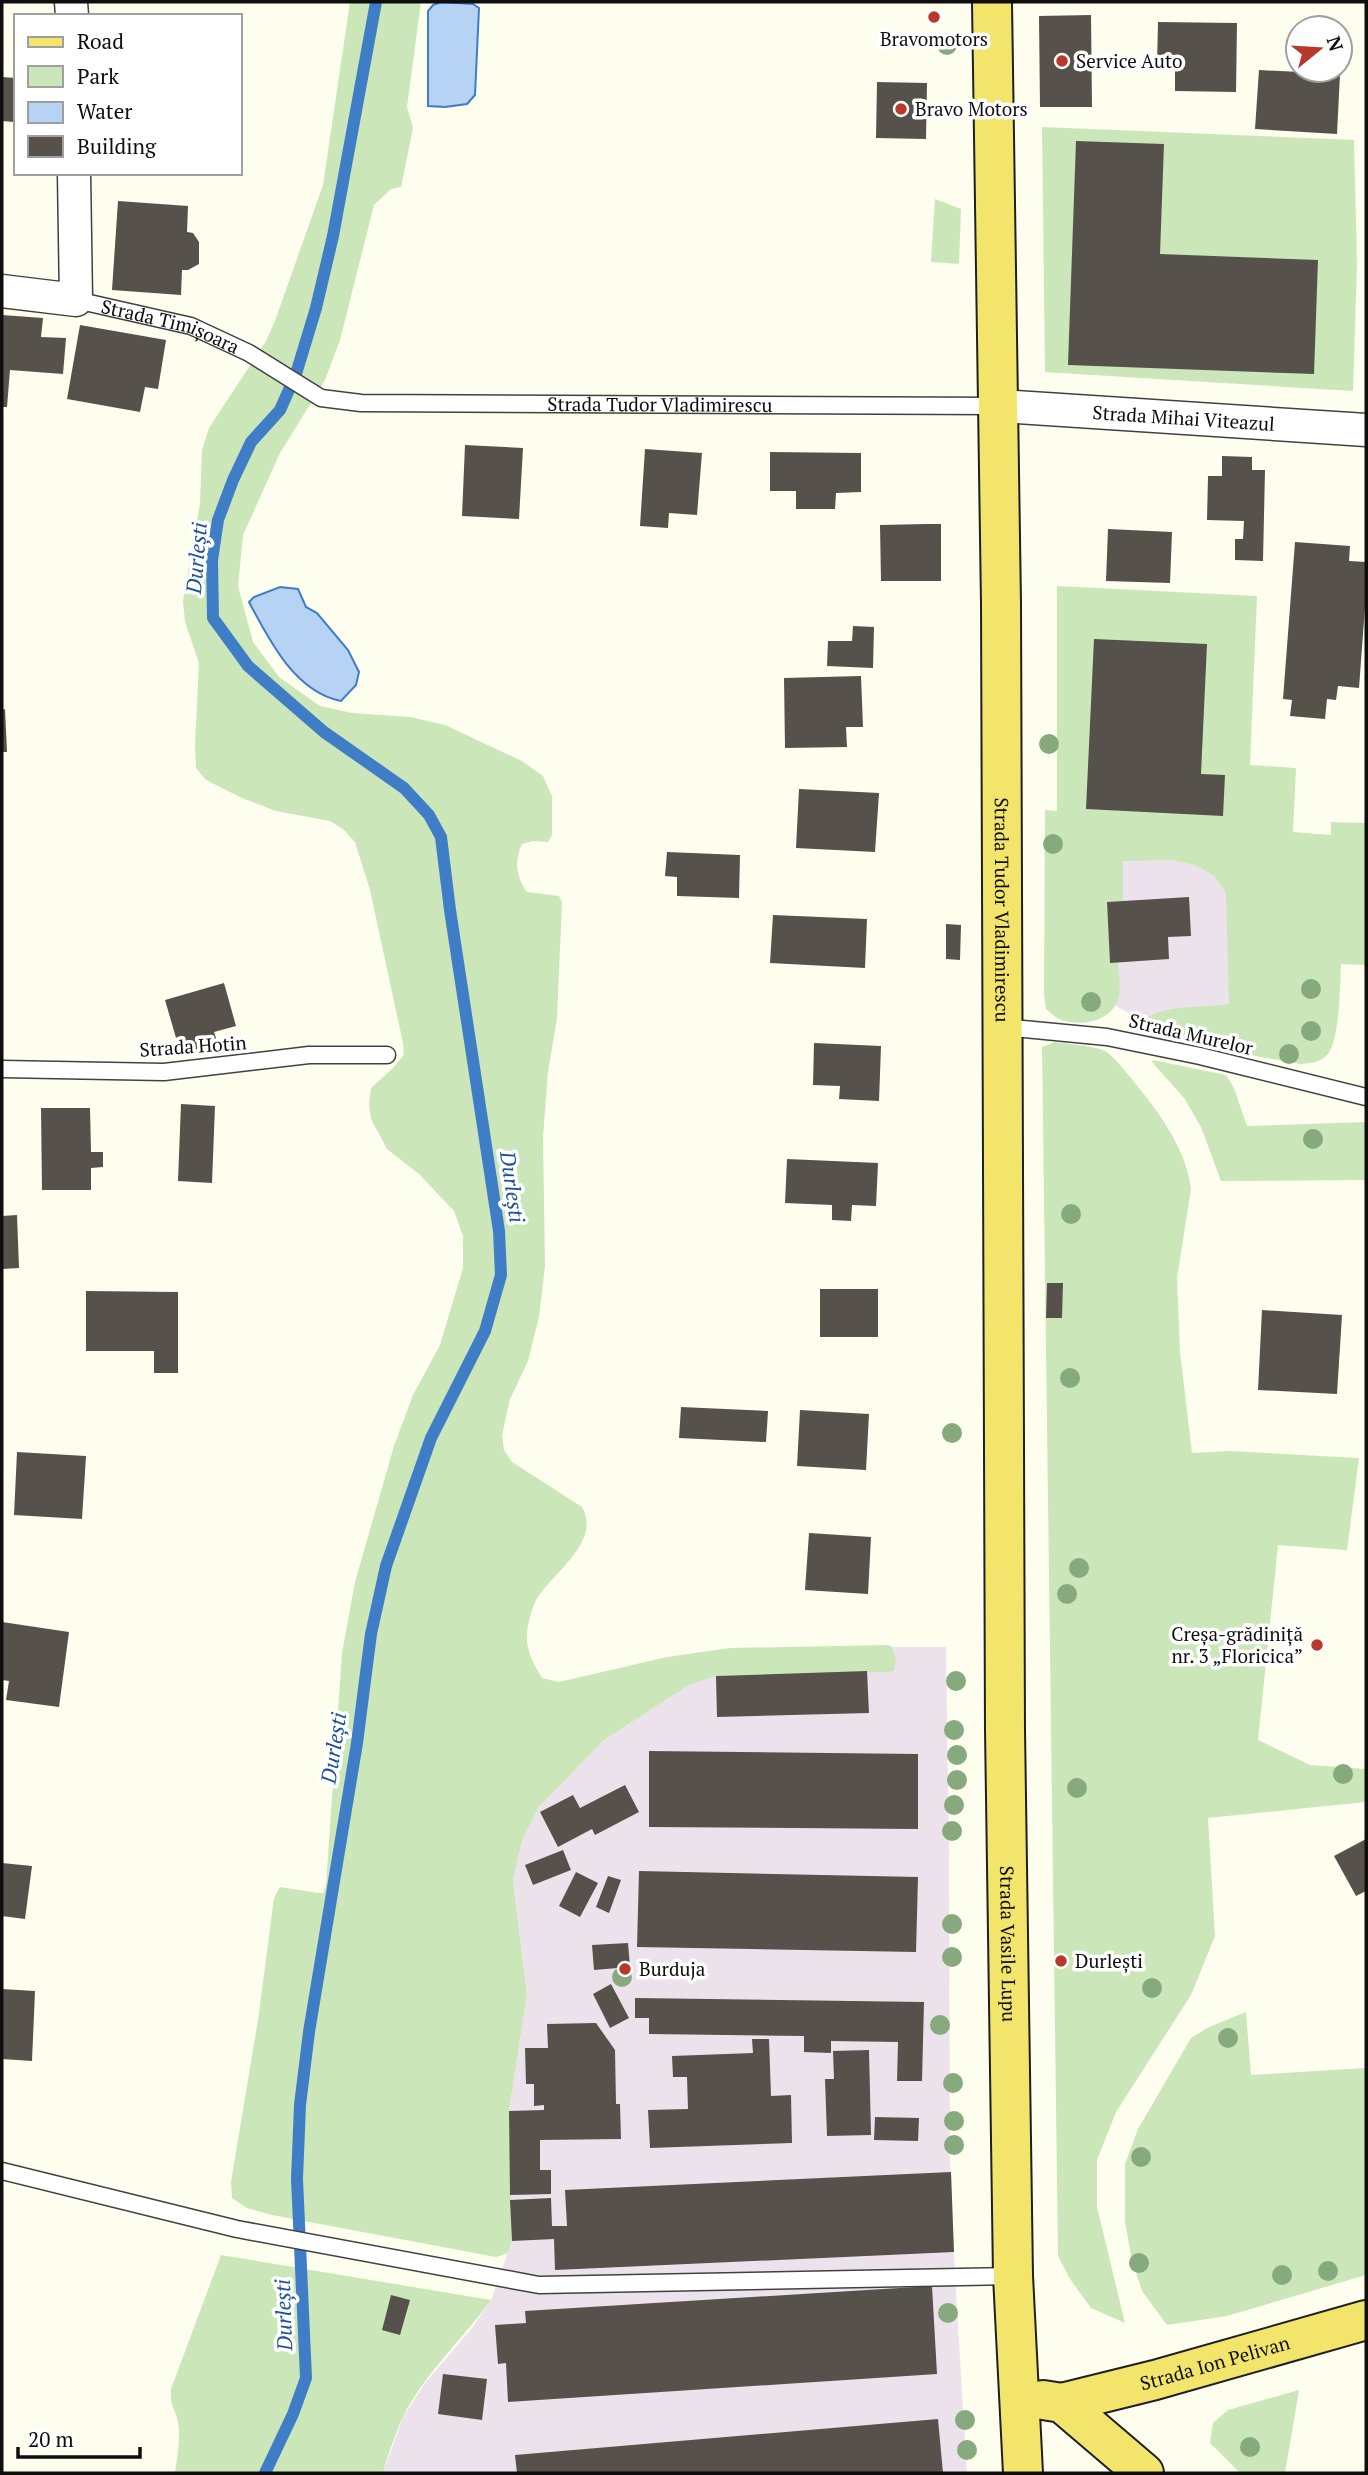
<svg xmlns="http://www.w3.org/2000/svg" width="1368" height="2475" font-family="'PT Serif',serif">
  <rect width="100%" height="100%" fill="#fefeef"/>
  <!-- industrial -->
  <g fill="#ece2ec">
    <path d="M1061,812L1263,830L1256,1053L1158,1035L1144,1021L1110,1003Z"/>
    <path d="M892,1647H946L949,1855L950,2159L955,2277L967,2473H383L403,2417L425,2383L472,2328L491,2300L512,2241L509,2111L527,1995L513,1880L522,1841L539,1807L603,1741L687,1686L716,1676L893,1671L895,1653Z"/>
  </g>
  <!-- green -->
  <g fill="#cbe7ba">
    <path d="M350,2H421L407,107L413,128L401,187L391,189L374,205L340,340L325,380L280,453L243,535L238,586L253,642L279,677L320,706L352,713L410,717L445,725L522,761L543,776L552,796V835L548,842L533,841L522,844C514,861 516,877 527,892L559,896L562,902L557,1018L548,1072L543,1137L545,1266L539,1317L528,1361L510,1399L502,1435L504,1450L512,1462L582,1507C602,1542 552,1573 536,1600C532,1608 528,1623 527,1632C525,1648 534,1665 542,1678L559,1682L667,1657L730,1648L888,1645L892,1647C896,1655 897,1663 893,1671L886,1672L716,1676L687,1686L603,1741L539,1807L522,1841L513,1880L527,1995L509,2111L512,2241L508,2253L496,2257L272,2215L247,2208L232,2198L231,2182L258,2020L274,1898L280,1887L318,1893H323L326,1885L342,1653L355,1582L394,1446L413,1395L440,1345L463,1268V1236L454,1211L419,1174L387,1149L371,1119L369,1104L371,1088L392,1069L404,1055L403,1043L370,890L355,842L344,830L330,821L276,811L242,798L206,780L196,768L195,746L199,663L185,622L183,601L200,503L202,450L209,428L266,341L275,321L323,185Z"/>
    <path d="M1042,127L1354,140L1357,265L1353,391L1045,372Z"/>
    <path d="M935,199L961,209L959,264L931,262Z"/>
    <path d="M1057,586L1257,596L1250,765L1296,768L1293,832L1331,835V822L1366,823V965L1341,964C1340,984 1340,1044 1326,1056C1319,1063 1310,1063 1300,1064L1152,1037L1145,1032L1144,1021C1157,1004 1208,1008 1229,1004L1226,893L1214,876L1195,865L1172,860L1123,861V901L1107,902L1110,962H1118C1118,973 1121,986 1119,996C1114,1021 1081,1028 1059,1019C1055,1017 1050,1012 1046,1009L1044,994L1045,810L1057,811Z"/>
    <path d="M1055,1042C1068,1044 1099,1046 1108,1053C1116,1059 1123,1069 1130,1077C1156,1108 1186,1147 1191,1189L1177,1278L1180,1352L1192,1453L1230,1451L1359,1458L1347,1550L1278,1545L1258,1740L1310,1765L1366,1769V1802L1208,1818L1215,1936L1191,1995L1116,2112L1097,2160V2207L1125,2323L1091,2308L1070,2279L1058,2256L1042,1047Z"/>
    <path d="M1153,1060L1226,1075L1234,1088L1247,1126L1366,1122V1180L1221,1181L1201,1127L1184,1098L1152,1062Z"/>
    <path d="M1246,2012L1251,2075L1366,2068V2275L1227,2316L1167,2325L1142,2291L1132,2261L1125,2222V2164L1138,2129L1191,2038L1209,2027Z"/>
    <path d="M221,2255L491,2300C463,2339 424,2374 403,2417C395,2434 388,2455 383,2473H175C177,2456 181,2438 178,2422C175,2406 170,2409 171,2389Z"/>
    <path d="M1299,2390L1285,2473H1240L1210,2443L1213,2423L1228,2410Z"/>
  </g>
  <!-- water -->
  <g fill="#b6d3f3" stroke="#407dc7" stroke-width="2">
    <path d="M441,2L473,4L479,8L475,95L467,104L445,107L428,106V11L433,5Z"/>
    <path d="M280,587L298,589L306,607L317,613L348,650L359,672L356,685L341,701C295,692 269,640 249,602L254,597Z"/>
  </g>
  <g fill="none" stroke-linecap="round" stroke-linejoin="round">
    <!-- stream -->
    <path stroke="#407dc7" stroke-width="12" d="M265,2473L293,2414L306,2378L297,2179L300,2105L309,2032L357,1743L371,1634L386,1566L431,1438L485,1331L501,1275L499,1231L450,910L441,837L429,815L404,788L324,732L248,666L213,618L212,560L218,520L233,480L251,442L280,410L296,374L316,308L333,236L376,2"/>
  </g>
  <!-- building -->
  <g fill="#56514a">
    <path d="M1091,15L1092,107H1040L1039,16Z"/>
    <path d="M1158,22L1237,23L1236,92L1175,91V66L1157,65Z"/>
    <path d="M1259,70L1340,74L1337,134L1255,129Z"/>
    <path d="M2,77L16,78L14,122L2,121Z"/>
    <path d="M877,82L927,83L926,139L876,138Z"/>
    <path d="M1076,141L1164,144L1160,254L1318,260L1314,374L1068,365Z"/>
    <path d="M118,201L188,206L187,232L193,233L199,242V264L188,270H182L181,295L112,290Z"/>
    <path d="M2,315L43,318L41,337L66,338L63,374L10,370L7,407H2Z"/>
    <path d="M80,325L166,340L158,389L145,387L140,412L67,399Z"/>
    <path d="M465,445L523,448L519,519L462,516Z"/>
    <path d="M645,449L702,453L697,515L669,513L668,528L640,526Z"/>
    <path d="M770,452L861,453V492L836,493L835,509H796V491H770Z"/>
    <path d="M1222,456L1252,457V470H1265L1263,561L1235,560V539H1243L1244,521L1207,520L1208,476H1222Z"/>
    <path d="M926,524H941V581H881L880,525Z"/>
    <path d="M1108,529L1172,532L1170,583L1106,581Z"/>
    <path d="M1295,542L1350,546L1349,561L1366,562V593L1359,688L1338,686L1336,700L1327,699L1325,719L1290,716L1292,700L1283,699Z"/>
    <path d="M853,626L874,627L873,668L827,666L828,641H852Z"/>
    <path d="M1094,639L1207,644L1201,774L1225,775L1223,816L1086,809Z"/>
    <path d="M861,676L863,727H846L847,747L785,748L784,678Z"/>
    <path d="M5,709L7,752H2V710Z"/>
    <path d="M799,789L879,793L875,852L796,848Z"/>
    <path d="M667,852L740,855L739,898L677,896V877L665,876Z"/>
    <path d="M1189,897L1191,936L1168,937L1169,959L1110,963L1107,902Z"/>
    <path d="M773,915L867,919L865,968L770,963Z"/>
    <path d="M946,924L961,925L960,960L946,959Z"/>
    <path d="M224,983L236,1026L214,1032L218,1044L181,1055L165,1000Z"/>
    <path d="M814,1043L881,1046L879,1101L839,1099L840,1086L813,1085Z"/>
    <path d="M181,1104L215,1106L212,1183L178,1181Z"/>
    <path d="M41,1108H90L91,1152H103V1167L91,1168V1190H42Z"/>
    <path d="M787,1159L878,1163L876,1206L852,1205L851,1221L832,1220V1205L785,1203Z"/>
    <path d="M17,1215L19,1268L2,1269V1216Z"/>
    <path d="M1047,1283H1063L1062,1318H1046Z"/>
    <rect x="820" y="1289" width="58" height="48"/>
    <path d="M86,1291L178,1292V1373H154V1351H86Z"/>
    <path d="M1262,1310L1342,1315L1337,1394L1258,1390Z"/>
    <path d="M681,1407L768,1411L766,1442L679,1438Z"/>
    <path d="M800,1410L869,1414L866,1470L797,1466Z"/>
    <path d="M17,1452L86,1456L82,1519L14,1515Z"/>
    <path d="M809,1533L871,1537L868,1594L805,1590Z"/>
    <path d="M2,1622L69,1632L59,1707L6,1700L9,1681L2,1680Z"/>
    <path d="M867,1671L869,1713L717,1717L716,1676Z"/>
    <path d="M649,1751L918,1754V1829L649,1827Z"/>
    <path d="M625,1785L639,1812L595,1835L592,1829L558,1847L540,1812L573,1795L580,1808Z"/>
    <path d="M1366,1839V1891L1356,1896L1334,1856Z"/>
    <path d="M563,1850L571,1870L533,1885L525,1865Z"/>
    <path d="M2,1863L32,1866L25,1919L2,1916Z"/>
    <path d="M639,1871L918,1877L916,1952L637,1947Z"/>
    <path d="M576,1872L598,1883L580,1917L559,1906Z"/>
    <path d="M608,1876L621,1880L609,1913L596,1907Z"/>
    <path d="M628,1943L630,1967L594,1970L592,1945Z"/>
    <path d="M611,1984L629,2018L610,2028L593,1994Z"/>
    <path d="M2,1989L35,1991L32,2061L2,2059Z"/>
    <path d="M635,1998L924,2002L922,2081H897L898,2042L831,2041V2053L804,2052V2036L649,2034V2018H635Z"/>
    <path d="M596,2023L615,2050L616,2104H620L621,2139L540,2140V2170H551V2194L510,2195L509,2111L544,2110V2105L534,2106V2084H526L525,2048H548L547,2024Z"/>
    <path d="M752,2039H769L771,2096L791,2095L792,2143L650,2148L648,2110L688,2109L687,2077H673L672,2056L753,2053Z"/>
    <path d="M869,2050L871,2135L827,2136L825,2079H834L833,2051Z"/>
    <path d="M875,2117L919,2118L918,2141L874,2140Z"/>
    <path d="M951,2172L954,2252L555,2270L554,2239L512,2241L510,2200L551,2198L552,2226H567L565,2190Z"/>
    <path d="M932,2286L937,2374L508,2402L506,2363L498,2364L495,2325L526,2323L525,2311Z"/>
    <path d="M391,2295L410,2300L400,2335L382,2330Z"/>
    <path d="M443,2374L487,2379L482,2420L438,2414Z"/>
    <path d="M938,2419L943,2473H517L515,2455Z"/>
  </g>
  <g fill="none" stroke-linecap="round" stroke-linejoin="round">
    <defs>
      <g id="service">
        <path id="s1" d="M76,300L191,326L249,353L321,398L361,403L997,406"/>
        <path d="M1003,1027L1107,1037L1200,1056L1366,1097"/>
        <path d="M2,1069L164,1072L309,1055H387"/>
        <path d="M2,2171L237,2229L539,2285L1013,2276"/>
      </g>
      <g id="minor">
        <path d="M71,2L72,16"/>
        <path d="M2,291L76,300L74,173"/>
        <path id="s2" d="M1000,406L1366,430"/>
      </g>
      <g id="primary">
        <path id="s3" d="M992,2L1001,604L1005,1729L1013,2276L1023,2473"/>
        <path d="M1043,2400L1062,2403L1144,2473"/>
        <path id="s4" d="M1062,2403L1155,2380L1366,2320"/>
      </g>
    </defs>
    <!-- service casing -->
    <use href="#service" stroke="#414141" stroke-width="19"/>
    <!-- minor casing -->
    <use href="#minor" stroke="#414141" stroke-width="35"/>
    <!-- primary casing -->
    <use href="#primary" stroke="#1f1f1f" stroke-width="42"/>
    <!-- service -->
    <use href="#service" stroke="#fff" stroke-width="16"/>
    <!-- minor -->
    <use href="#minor" stroke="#fff" stroke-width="32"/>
    <!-- primary -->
    <use href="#primary" stroke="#f3e56b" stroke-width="38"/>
  </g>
  <!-- trees -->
  <g fill="#87a97e">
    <circle cx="947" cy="45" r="10"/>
    <circle cx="1049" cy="744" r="10"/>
    <circle cx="1053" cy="844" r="10"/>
    <circle cx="1311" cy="989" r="10"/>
    <circle cx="1091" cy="1002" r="10"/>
    <circle cx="1311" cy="1031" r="10"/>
    <circle cx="1289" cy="1054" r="10"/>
    <circle cx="1313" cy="1139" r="10"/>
    <circle cx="1071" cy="1214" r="10"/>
    <circle cx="1070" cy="1378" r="10"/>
    <circle cx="952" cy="1433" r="10"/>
    <circle cx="1079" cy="1568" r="10"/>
    <circle cx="1067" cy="1594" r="10"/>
    <circle cx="956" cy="1681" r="10"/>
    <circle cx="954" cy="1730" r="10"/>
    <circle cx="957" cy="1755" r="10"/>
    <circle cx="1343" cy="1774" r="10"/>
    <circle cx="957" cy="1780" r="10"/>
    <circle cx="1077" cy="1788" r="10"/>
    <circle cx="954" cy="1805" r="10"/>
    <circle cx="952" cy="1831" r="10"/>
    <circle cx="952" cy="1924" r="10"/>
    <circle cx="952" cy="1957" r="10"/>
    <circle cx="622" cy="1977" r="10"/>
    <circle cx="1152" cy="1988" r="10"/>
    <circle cx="940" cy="2025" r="10"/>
    <circle cx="1228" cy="2038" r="10"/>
    <circle cx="953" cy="2083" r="10"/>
    <circle cx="954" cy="2121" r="10"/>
    <circle cx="954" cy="2145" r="10"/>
    <circle cx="1141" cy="2157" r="10"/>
    <circle cx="1139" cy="2263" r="10"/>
    <circle cx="1328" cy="2271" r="10"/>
    <circle cx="1282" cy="2275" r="10"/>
    <circle cx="948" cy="2313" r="10"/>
    <circle cx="965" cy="2420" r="10"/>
    <circle cx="1250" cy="2447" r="10"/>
    <circle cx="967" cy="2450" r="10"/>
  </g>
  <!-- markers -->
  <g fill="#b8392b" stroke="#fff" stroke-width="2.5">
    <circle cx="934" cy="17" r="7"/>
    <circle cx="1062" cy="61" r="7"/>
    <circle cx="901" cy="109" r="7"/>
    <circle cx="1317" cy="1645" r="7"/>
    <circle cx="1061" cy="1961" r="7"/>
    <circle cx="625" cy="1969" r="7"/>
  </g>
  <g text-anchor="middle" stroke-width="7" stroke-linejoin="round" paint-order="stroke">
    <!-- poi labels -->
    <g font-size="19" fill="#0e0e0e" stroke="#fff" text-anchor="start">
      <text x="934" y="46" text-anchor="middle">Bravomotors</text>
      <text x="1076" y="68">Service Auto</text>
      <text x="915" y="116">Bravo Motors</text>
      <text x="1303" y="1641" text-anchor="end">Creșa-grădiniță<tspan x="1303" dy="22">nr. 3 „Floricica”</tspan></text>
      <text x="1075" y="1968">Durlești</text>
      <text x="639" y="1976">Burduja</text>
    </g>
    <!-- street labels -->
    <g font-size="19" fill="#0e0e0e" stroke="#fff">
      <text dy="7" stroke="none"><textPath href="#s1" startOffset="98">Strada Timișoara</textPath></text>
      <text dy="7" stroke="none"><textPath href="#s1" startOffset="606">Strada Tudor Vladimirescu</textPath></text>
      <text dy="7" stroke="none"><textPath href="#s2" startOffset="184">Strada Mihai Viteazul</textPath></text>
      <text dy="7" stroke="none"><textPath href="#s3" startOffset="908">Strada Tudor Vladimirescu</textPath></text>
      <text transform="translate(1191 1034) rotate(13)" y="7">Strada Murelor</text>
      <text transform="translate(193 1046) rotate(-4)" y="7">Strada Hotin</text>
      <text dy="7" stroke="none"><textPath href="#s3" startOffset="1942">Strada Vasile Lupu</textPath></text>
      <text dy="7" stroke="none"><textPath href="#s4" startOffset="158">Strada Ion Pelivan</textPath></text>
    </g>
    <!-- water labels -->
    <g font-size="21" font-style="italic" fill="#1c519a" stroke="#fff">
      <text transform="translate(197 558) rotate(-85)" y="7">Durlești</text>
      <text transform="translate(512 1187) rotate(82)" y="7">Durlești</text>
      <text transform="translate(334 1748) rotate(-81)" y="7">Durlești</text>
      <text transform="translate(284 2315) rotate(-92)" y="7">Durlești</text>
    </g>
  </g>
  <!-- border -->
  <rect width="1368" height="2475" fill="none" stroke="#0e0e0e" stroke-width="7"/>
  <!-- legend -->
  <rect x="14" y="14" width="228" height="161" fill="#ffffff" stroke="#9f9f9f" stroke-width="2"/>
  <rect x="28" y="37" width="35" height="10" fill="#f3e56b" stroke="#9f9f9f" stroke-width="2"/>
  <text x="77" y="49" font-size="21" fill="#0e0e0e">Road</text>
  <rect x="28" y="66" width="35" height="21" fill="#cbe7ba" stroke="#9f9f9f" stroke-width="2"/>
  <text x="77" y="84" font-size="21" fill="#0e0e0e">Park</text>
  <rect x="28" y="102" width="35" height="21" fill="#b6d3f3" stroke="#9f9f9f" stroke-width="2"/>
  <text x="77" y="119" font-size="21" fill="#0e0e0e">Water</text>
  <rect x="28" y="136" width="35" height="21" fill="#56514a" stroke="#9f9f9f" stroke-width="2"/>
  <text x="77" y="154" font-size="21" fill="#0e0e0e">Building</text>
  <!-- north arrow -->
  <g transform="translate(1319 49) rotate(72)"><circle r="33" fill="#ffffff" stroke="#9f9f9f" stroke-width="2"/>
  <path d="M0-5L12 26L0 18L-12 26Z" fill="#b8392b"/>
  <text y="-10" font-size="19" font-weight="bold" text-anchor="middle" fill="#0e0e0e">N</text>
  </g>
  <!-- scale -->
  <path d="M18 2447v10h122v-10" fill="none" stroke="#0e0e0e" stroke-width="3.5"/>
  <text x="28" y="2447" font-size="21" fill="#0e0e0e" stroke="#ffffff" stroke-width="5" paint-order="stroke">20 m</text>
</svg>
